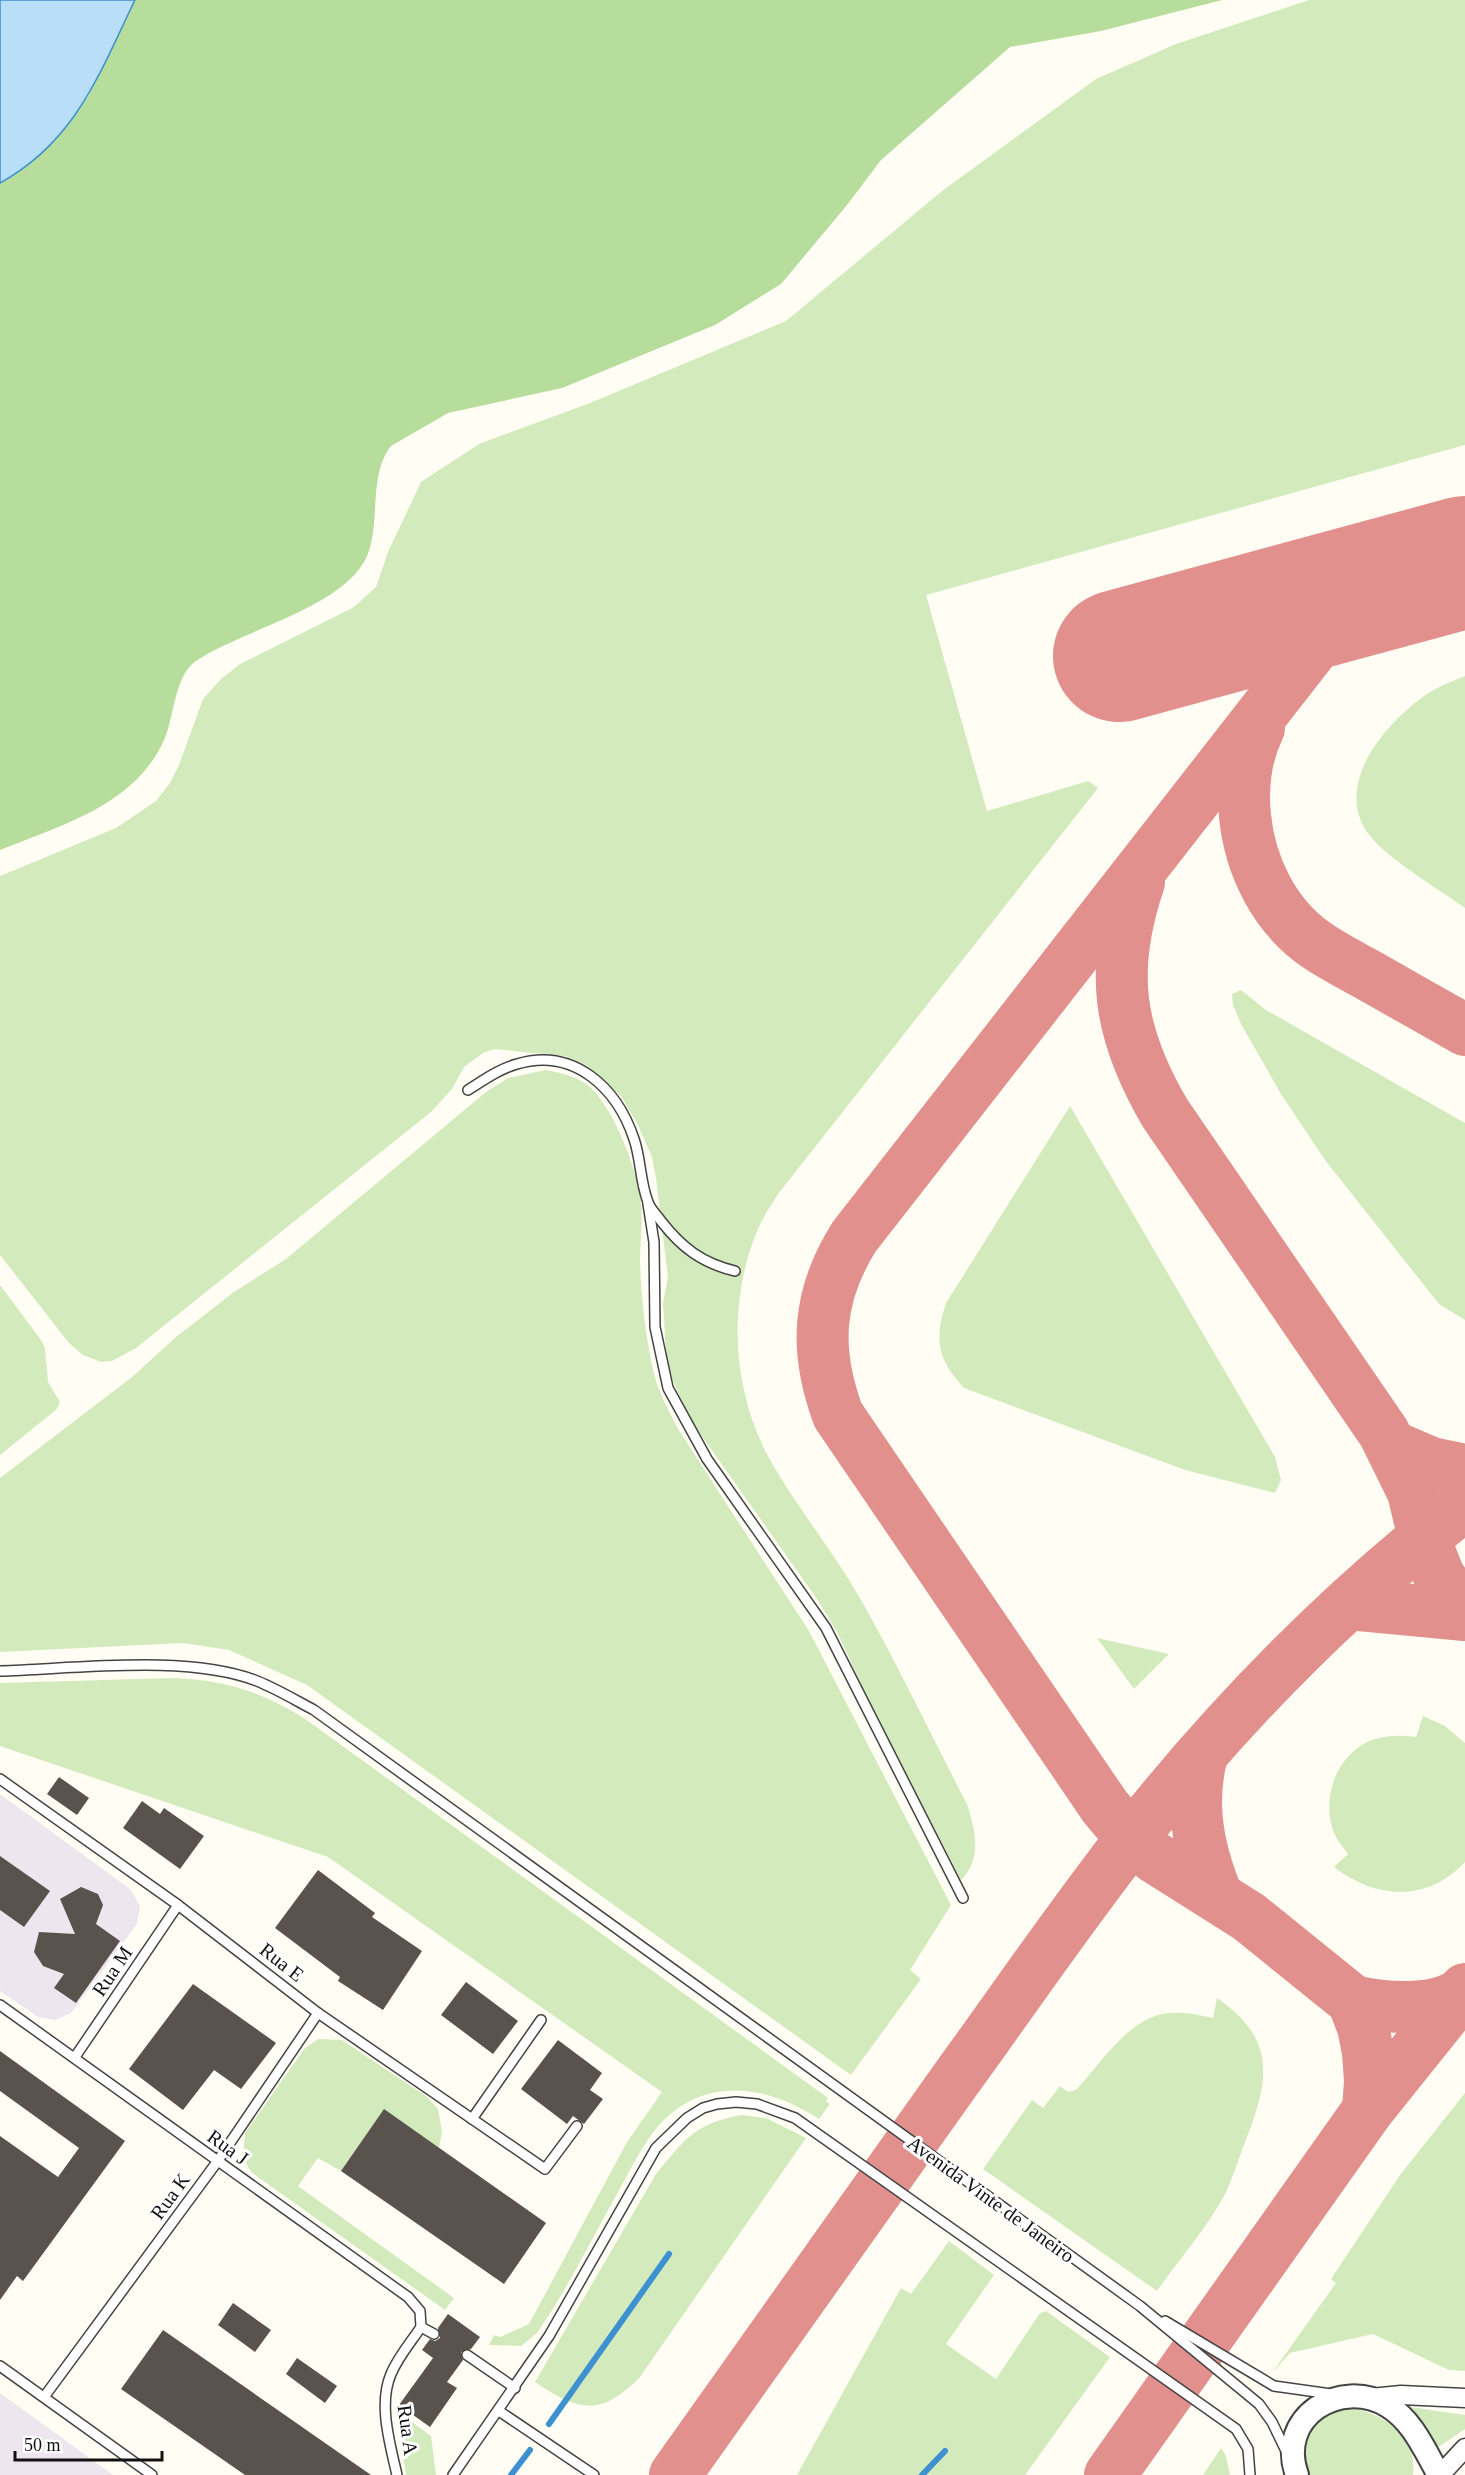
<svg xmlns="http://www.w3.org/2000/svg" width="1465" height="2475" font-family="Georgia,serif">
  <rect width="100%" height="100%" fill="#fffdf4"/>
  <!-- industrial -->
  <g fill="#eee6ef">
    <path d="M0,1794L130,1889L140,1906L137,1924L71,2013L55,2020L38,2017L0,1991Z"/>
    <path d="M0,2393L113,2475H0Z"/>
  </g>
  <!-- green -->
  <g fill="#d3ebbc">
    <path d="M1309,0H1465V445L926,595L987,811L1088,781L1098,788L778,1194C771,1205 763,1217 758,1229C726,1304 732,1395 773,1465C797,1506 826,1543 851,1583C893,1653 929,1732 967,1804C975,1830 983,1858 961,1880L872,1707L837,1632L817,1599L689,1418L671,1376L666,1353L663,1303L668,1277L656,1178L652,1157L638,1125L621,1096L586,1065L565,1056L494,1049L483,1053L464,1067L452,1089L431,1112L136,1348L112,1361L101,1362L83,1355L69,1343L0,1255V876L116,828L156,801L170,783L179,765L203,699L221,679L240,664L354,607L376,587L388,552L421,482L479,444L590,403L786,321L942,191L1096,79L1176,44Z"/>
    <path d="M1465,676V908C1439,889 1384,857 1367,832C1335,784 1383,727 1420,699C1432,689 1450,682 1465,676Z"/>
    <path d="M1241,990L1266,1010L1465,1123V1320L1439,1304L1325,1160L1281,1094L1241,1024L1233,1005L1232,994Z"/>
    <path d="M546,1070C562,1073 580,1077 592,1089C616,1114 636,1167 641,1201C643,1221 640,1241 640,1261C641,1295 645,1332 652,1365C657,1390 668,1410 680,1432L809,1631L951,1905L910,1970L921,1979L851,2075L307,1685L229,1650L183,1643L0,1652V1478L132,1377L176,1337L234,1292L286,1259L486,1092L508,1078Z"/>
    <path d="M1070,1106L1275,1457L1281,1480L1275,1493L1185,1470L964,1388C937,1359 934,1340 946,1303Z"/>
    <path d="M0,1285L41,1340L45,1348L48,1382L60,1402L57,1409L0,1455Z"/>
    <path d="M1097,1638L1169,1654L1134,1689Z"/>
    <path d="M172,1678C225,1680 259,1691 304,1718L828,2098L826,2101L830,2104L819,2119C761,2081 693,2075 649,2138C637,2156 627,2175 617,2194C591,2240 567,2290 537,2333L521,2346L489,2345L494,2335L500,2337L529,2324L627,2142L662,2092L328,1857L0,1746V1683Z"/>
    <path d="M1423,1716L1445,1726L1465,1743V1862C1427,1903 1375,1899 1334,1867L1348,1854C1344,1848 1338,1842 1335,1835C1319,1800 1337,1751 1375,1739C1389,1735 1402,1735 1416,1737Z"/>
    <path d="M1217,1998C1278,2040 1269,2081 1245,2142C1238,2160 1232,2181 1223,2198C1205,2230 1178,2261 1157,2291L983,2169L1032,2100L1043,2108L1060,2086L1068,2092L1076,2090C1101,2063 1131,2014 1171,2013C1185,2012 1199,2015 1213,2018Z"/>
    <path d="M318,2039L342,2040L426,2096L438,2109L442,2132L439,2148L384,2110L341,2171L318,2158L298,2186L454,2298L445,2310L251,2172L243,2157L245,2133L305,2048Z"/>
    <path d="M1465,2093V2371L1449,2370L1373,2334L1290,2353L1272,2373L1336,2283L1331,2279L1400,2175Z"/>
    <path d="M742,2115L766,2118L806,2138L640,2377C600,2418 578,2411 535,2382L656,2174C685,2139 695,2123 742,2115Z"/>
    <path d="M949,2241L994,2275L946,2344L996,2379L1040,2313L1046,2311L1110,2357L1025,2475H797L901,2288L911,2294Z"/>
    <path d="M1410,2407L1465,2415V2429L1437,2448Z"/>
    <path d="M1354,2408C1387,2416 1418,2438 1413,2475H1307C1298,2437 1313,2410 1354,2408Z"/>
    <path d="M396,2410L431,2436L436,2475H406Z"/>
    <path d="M1221,2448L1226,2456L1230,2475H1203Z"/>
  </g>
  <!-- forest -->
  <path fill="#b6dd9b" d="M135,0H1222L1101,31L1010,47L881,160L847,205L781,284L715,325L562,388L448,413L391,446C368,475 381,523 367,556C344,608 243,629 196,661C174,676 174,718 164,740C135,805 62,825 0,850V183L13,176L88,97Z"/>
  <!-- water -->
  <path fill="#b8def8" stroke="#3d91d1" stroke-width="1.5" d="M0,0H135C99,74 76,141 0,183Z"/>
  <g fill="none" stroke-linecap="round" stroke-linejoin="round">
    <!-- stream -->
    <g stroke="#3d91d1" stroke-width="6">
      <path d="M549,2424L669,2254"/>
      <path d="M511,2475L530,2450"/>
      <path d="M922,2475L945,2451"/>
    </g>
    <!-- taxiway -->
    <g stroke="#e2908e" stroke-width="52">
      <path d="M1259,728C1246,755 1242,786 1245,816C1250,866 1274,915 1315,944C1332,956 1352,966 1370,976C1402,994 1433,1012 1465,1030"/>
      <path d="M1139,882C1109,970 1118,1033 1165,1113L1384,1433L1413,1492L1424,1538L1439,1576L1465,1613"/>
      <path d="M1396,1448L1431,1463L1465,1470"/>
      <path d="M1349,1604L1465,1615"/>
      <path d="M1202,1755C1190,1801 1197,1844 1214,1888"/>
      <path d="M1353,2001C1384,2008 1431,2012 1459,1995"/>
      <path d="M1368,2110L1370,2081L1368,2052L1363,2027L1353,2001L1249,1917L1154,1857L1132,1839L1105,1807L838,1415C814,1350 817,1296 854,1237L1319,641C1364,593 1405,584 1465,565"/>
      <path d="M675,2475C768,2343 862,2211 956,2079C1014,1999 1070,1917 1131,1839C1228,1716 1341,1601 1465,1505"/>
      <path d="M1110,2475L1368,2110L1465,1989"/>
    </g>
    <!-- runway -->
    <path stroke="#e2908e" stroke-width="132" d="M1119,656L1465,562"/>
  </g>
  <!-- building -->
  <g fill="#5a524d">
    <path d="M59,1777L89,1798L77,1815L47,1794Z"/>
    <path d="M142,1801L160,1814L164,1808L204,1836L180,1869L123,1828Z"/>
    <path d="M0,1856L50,1891L24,1927L0,1910Z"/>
    <path d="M318,1870L375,1913L372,1917L422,1951L383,2010L338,1981L340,1977L275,1928Z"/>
    <path d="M81,1887L98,1894L103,1905L96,1924L120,1941L76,2003L54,1988L64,1974L43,1966L34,1952L39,1932L75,1934L60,1899Z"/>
    <path d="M466,1982L518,2021L493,2054L441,2015Z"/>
    <path d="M193,1984L276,2043L241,2089L214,2070L183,2110L129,2069Z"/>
    <path d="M558,2040L602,2073L590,2090L603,2099L584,2124L573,2116L567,2124L521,2089Z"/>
    <path d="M0,2051L125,2141L23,2281L17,2276L0,2300V2136L58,2177L79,2148L0,2091Z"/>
    <path d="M384,2109L546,2223L504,2284L341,2171Z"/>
    <path d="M233,2303L271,2330L255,2352L218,2325Z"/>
    <path d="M448,2314L480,2337L471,2349L461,2352L463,2360L447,2382L457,2388L430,2427L399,2405L433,2358L422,2350L430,2339L435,2341L440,2338L438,2328Z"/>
    <path d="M163,2330L371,2475H245L121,2389Z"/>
    <path d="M297,2358L337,2386L325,2403L286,2374Z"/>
  </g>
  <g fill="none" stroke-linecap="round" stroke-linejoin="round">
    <defs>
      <g id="service">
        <path d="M468,1090C484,1080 499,1069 517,1064C574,1047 617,1088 634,1139C641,1159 640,1182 648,1202C650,1209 657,1215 661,1221C682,1248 702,1263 735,1271"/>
        <path d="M648,1204L654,1242L655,1327L668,1388L707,1459L826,1628L963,1898"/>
        <path d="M0,1671C74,1669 188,1654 257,1681C277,1689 295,1700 314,1710L1140,2306L1259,2404L1272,2422L1288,2455"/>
        <path d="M0,1779L178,1905L318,2013L545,2169L577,2126"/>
        <path d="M0,2005L408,2297L420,2311L421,2327"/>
        <path d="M75,2057L178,1905"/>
        <path d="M472,2119L541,2020"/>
        <path d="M1165,2321L1274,2386L1331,2394"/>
        <path d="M421,2327L434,2334"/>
        <path d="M467,2355L515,2388"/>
        <path d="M0,2366L152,2475"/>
        <path d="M44,2397L217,2162L318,2013"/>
        <path d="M499,2411L594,2475"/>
        <path d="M397,2475C390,2444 378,2404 391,2374C398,2357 411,2342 421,2327"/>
        <path d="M453,2475L549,2336L656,2148L687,2118L703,2108L717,2104L736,2102L757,2104L795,2118L1236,2429L1248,2449L1250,2475"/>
      </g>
      <g id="minor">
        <path d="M1371,2398L1401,2395L1465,2398"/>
        <path d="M1440,2475L1465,2448"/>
      </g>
      <path id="tertiary" d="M1297,2475C1276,2417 1340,2377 1388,2406C1413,2421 1425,2451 1439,2475"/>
    </defs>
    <!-- service casing -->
    <use href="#service" stroke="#444" stroke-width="12"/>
    <!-- minor casing -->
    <use href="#minor" stroke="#444" stroke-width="21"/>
    <!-- tertiary casing -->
    <use href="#tertiary" stroke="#444" stroke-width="26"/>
    <!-- service -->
    <use href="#service" stroke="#fff" stroke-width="9"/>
    <!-- minor -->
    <use href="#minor" stroke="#fff" stroke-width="18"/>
    <!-- tertiary -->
    <use href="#tertiary" stroke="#fff" stroke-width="22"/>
  </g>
  <g text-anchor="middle" stroke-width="6" stroke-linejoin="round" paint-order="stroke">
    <!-- street labels -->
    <g font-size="20" fill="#111" stroke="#fff">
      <text transform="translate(282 1962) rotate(38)" y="7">Rua E</text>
      <text transform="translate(112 1971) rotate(-56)" y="7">Rua M</text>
      <text transform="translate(228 2147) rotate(36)" y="7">Rua J</text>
      <text transform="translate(170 2196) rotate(-54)" y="7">Rua K</text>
      <text transform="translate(991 2199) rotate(36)" y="7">Avenida Vinte de Janeiro</text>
      <text transform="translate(408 2430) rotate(82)" y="7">Rua A</text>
    </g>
  </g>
  <!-- scale -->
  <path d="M15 2451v9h147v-9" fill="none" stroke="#111111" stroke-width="3"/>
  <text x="24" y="2451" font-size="18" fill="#111111" stroke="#ffffff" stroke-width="4.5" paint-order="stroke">50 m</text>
</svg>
